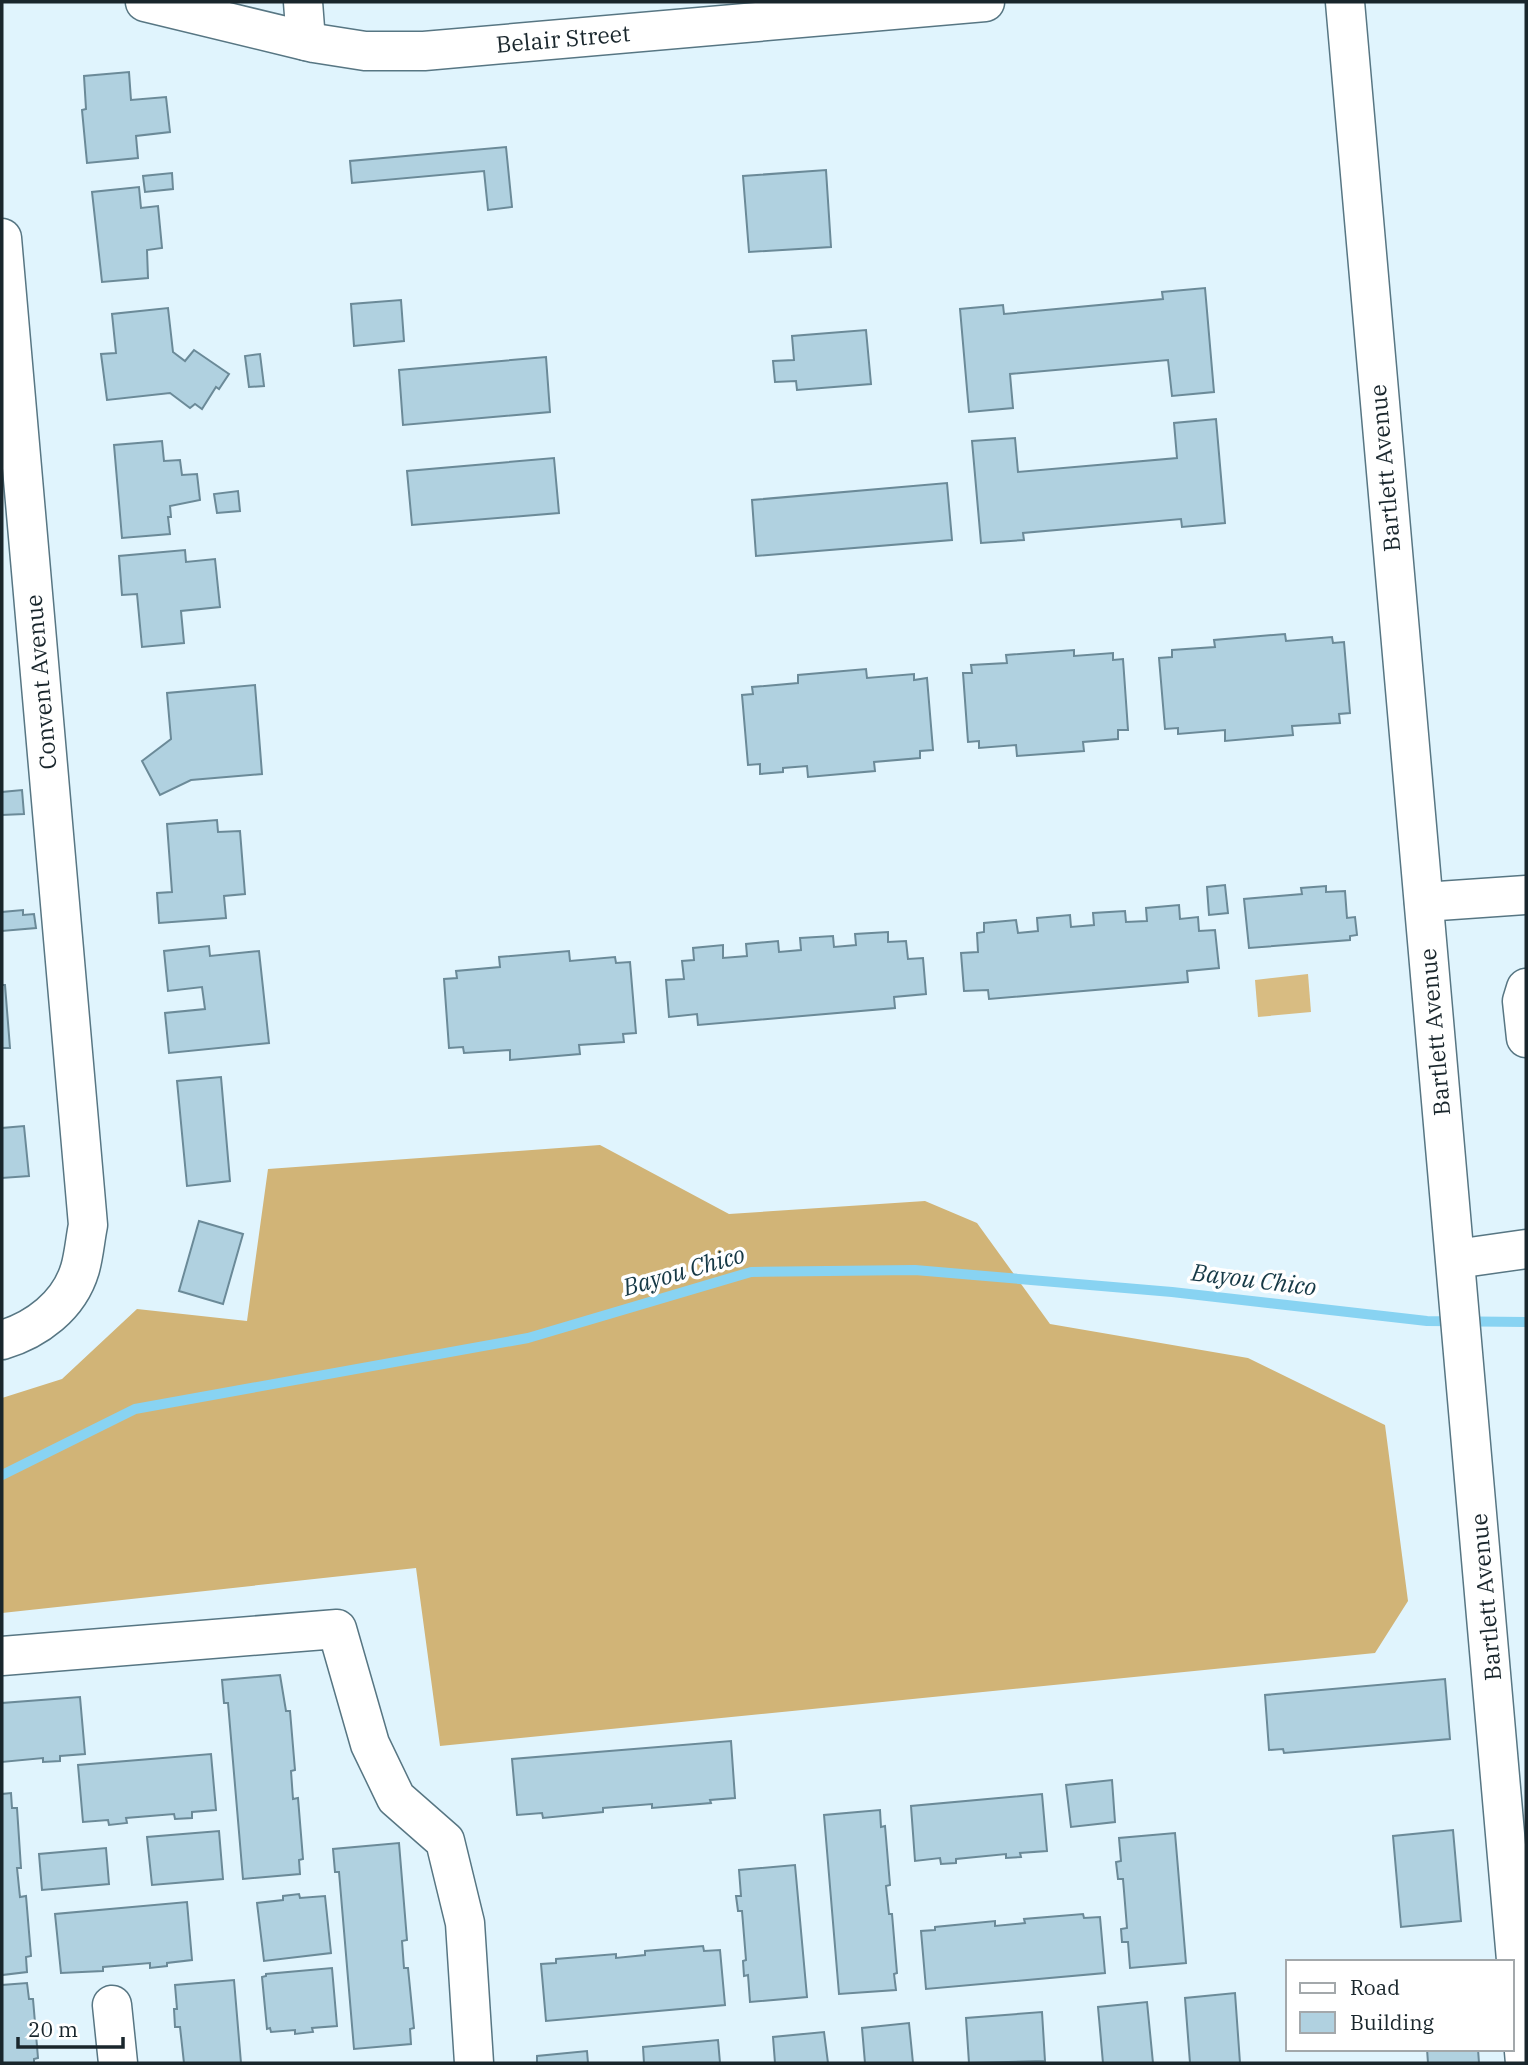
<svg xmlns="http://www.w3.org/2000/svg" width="1528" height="2065" font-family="'IBM Plex Serif',serif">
  <rect width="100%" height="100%" fill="#e0f4fd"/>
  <!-- green -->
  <path fill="#d8bc82" d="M1308,974L1311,1012L1258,1017L1255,980Z"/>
  <!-- forest -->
  <path fill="#d1b477" d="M600,1145L729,1214L925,1201L977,1223L1050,1324L1248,1358L1385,1425L1408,1601L1375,1653L440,1746L416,1568L2,1613V1398L62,1379L137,1309L247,1321L268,1169Z"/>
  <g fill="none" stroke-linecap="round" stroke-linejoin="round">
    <!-- stream -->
    <path stroke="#88d3f2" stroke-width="10" d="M2,1475L135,1409L528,1338L751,1272L915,1270L1172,1292L1427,1321L1526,1322"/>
  </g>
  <!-- building -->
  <g fill="#b0d1e0" stroke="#6b8a98" stroke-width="2">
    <path d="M129,72L131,100L166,97L170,132L136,136L138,158L87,163L82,110L86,109L84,76Z"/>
    <path d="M506,147L512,207L488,210L484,171L352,183L350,161Z"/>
    <path d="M826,170L831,247L749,252L743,176Z"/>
    <path d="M172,173L173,189L145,192L143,176Z"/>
    <path d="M139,187L141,208L158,206L162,248L147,250L148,278L102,282L92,192Z"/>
    <path d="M1205,288L1214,392L1172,396L1168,360L1010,374L1013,408L969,412L960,309L1003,305L1004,314L1163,299L1162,292Z"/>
    <path d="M401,300L404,341L354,346L351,304Z"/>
    <path d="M168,308L173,352L185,361L194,350L229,374L219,389L216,387L202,409L195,404L190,408L170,393L107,400L101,354L116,353L112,314Z"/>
    <path d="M866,330L871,384L797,390L796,381L775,382L773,361L794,360L792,336Z"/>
    <path d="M260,354L264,386L249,387L245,356Z"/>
    <path d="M546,357L550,412L403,425L399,370Z"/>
    <path d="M1216,419L1225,523L1182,527L1181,519L1023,533L1024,540L981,543L972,441L1015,438L1018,472L1177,458L1174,423Z"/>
    <path d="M162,441L164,461L180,460L182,475L197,474L200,500L170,506L171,517H168L170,534L122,538L114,445Z"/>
    <path d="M554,458L559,513L412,525L407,471Z"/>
    <path d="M947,483L952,540L756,556L752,500Z"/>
    <path d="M238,491L240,511L217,513L214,494Z"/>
    <path d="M185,550L186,562L215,559L220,607L181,611L184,643L142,647L137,594L122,595L119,556Z"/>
    <path d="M1285,634L1286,641L1332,637L1333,643L1344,642L1350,713L1339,714L1340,723L1292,726L1293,735L1225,741V730L1178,734V728L1165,729L1159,658L1172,657V650L1215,647L1214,640Z"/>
    <path d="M1074,650V656L1113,653V660L1123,659L1128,730H1118V739L1083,742L1084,751L1017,756L1016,745L979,748V741L968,742L963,673H972L971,665L1007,663L1006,655Z"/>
    <path d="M866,669L867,678L914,674V680L927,678L933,750L920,751V758L874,762L875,771L808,777L807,766L783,768V772L760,774V764L748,765L742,695L753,694L752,687L798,683V675Z"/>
    <path d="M255,685L262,774L191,780L160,795L142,761L171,739L167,693Z"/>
    <path d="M22,790L24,814L2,815V792Z"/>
    <path d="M217,820L218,832L240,831L245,894L224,896L226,918L159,923L157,893L172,892L167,824Z"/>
    <path d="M1225,885L1228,913L1209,915L1207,887Z"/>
    <path d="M1326,886V892L1345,891L1347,918L1355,917L1357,935L1350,936V940L1249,948L1244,899L1302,894L1301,888Z"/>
    <path d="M1179,905L1180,919L1198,917L1199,931L1215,930L1219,968L1187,971L1188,982L989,999L988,990L964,991L961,953L978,952L977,933L984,932V923L1016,920L1018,933L1038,931L1037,918L1070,915L1071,927L1094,925L1093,913L1125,911L1126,922L1147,921L1146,908Z"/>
    <path d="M23,910V915L34,914L36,928L2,931V912Z"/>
    <path d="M888,932V942L906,941L908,959L923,958L926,994L894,997L895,1008L698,1025L697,1014L669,1017L666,980L684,979L682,961L694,960L693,948L723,945V958L747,956L746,944L778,941L779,952L801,950L800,938L833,936L834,947L856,945L855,934Z"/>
    <path d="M209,946L210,956L259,951L269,1043L169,1053L165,1013L205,1009L202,987L168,991L164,951Z"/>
    <path d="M569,951L570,961L615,957L616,963L630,962L636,1033L623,1034L624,1042L579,1045L580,1054L510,1060V1050L464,1053L463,1047L449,1048L444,979L457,978L456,971L500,967L499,957Z"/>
    <path d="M2,985H5L10,1048H2Z"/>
    <path d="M221,1077L230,1181L187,1186L177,1081Z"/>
    <path d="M24,1126L29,1176L2,1178V1128Z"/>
    <path d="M199,1221L243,1234L223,1304L179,1291Z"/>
    <path d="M280,1675L286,1711H290L295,1770L291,1771L293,1799L298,1798L303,1859L299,1860L300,1874L243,1879L228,1703H224L222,1680Z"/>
    <path d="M1445,1679L1450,1739L1284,1753L1283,1749L1269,1750L1265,1695Z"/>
    <path d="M80,1697L85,1754L60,1756V1761L43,1762V1758L2,1762V1703Z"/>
    <path d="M731,1741L735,1798L710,1800L711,1803L652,1808V1804L603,1808V1812L543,1818L542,1813L517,1815L512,1759Z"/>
    <path d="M211,1754L216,1810L192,1812V1818L175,1819L174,1814L126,1818L127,1823L109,1825L108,1820L83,1822L78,1765Z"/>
    <path d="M1112,1780L1115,1822L1071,1827L1066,1785Z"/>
    <path d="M11,1793L12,1808H17L21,1868H17L20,1897L26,1896L31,1956L26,1957L27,1972L2,1975V1794Z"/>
    <path d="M1042,1794L1047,1851L1020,1853L1021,1857L1006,1858V1854L956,1859V1863L941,1864L940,1858L915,1861L911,1806Z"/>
    <path d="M880,1810L881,1827L885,1826L890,1885L886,1886L889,1914H892L897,1973L894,1974L896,1990L839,1994L824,1815Z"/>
    <path d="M1453,1830L1461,1921L1401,1927L1393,1836Z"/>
    <path d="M219,1831L223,1879L152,1885L147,1837Z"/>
    <path d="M1175,1833L1186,1963L1130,1968L1128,1942H1122L1121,1929L1127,1928L1123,1879H1118L1116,1862L1121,1861L1119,1838Z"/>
    <path d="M399,1843L407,1940L402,1941L404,1968H408L414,2028L410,2029L411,2044L354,2049L339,1872H335L333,1849Z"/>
    <path d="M106,1848L109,1884L42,1890L39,1854Z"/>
    <path d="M795,1865L807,1997L750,2002L748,1975L744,1976L743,1961L746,1960L742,1911H738L736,1896H741L739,1870Z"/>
    <path d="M299,1894L300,1898L325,1896L331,1953L264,1961L257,1903L283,1900V1896Z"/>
    <path d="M187,1902L192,1960L167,1963V1966L150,1968V1963L103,1967V1971L61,1973L55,1914Z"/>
    <path d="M1083,1914L1084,1918L1100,1917L1105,1973L926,1989L921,1931L935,1930V1927L995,1921V1926L1025,1923L1024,1919Z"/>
    <path d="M703,1946L704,1951L720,1950L725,2005L546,2021L541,1964L556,1963V1959L616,1954V1958L645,1955V1951Z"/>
    <path d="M332,1968L337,2026L312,2028L313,2032L295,2034V2030L271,2032L270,2028L267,2029L262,1977L266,1976V1974Z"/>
    <path d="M234,1980L241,2063H184L180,2027H175L174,2009H177L175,1985Z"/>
    <path d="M27,1983L29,1999H33L38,2058L34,2059V2063H2V1985Z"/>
    <path d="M1235,1993L1240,2063H1190L1185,1998Z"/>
    <path d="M1147,2002L1153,2063H1103L1098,2007Z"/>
    <path d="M1042,2012L1045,2061L969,2063L966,2018Z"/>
    <path d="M909,2023L913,2063H865L862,2028Z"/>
    <path d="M824,2032L828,2063H775L773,2037Z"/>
    <path d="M718,2040L720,2063H644L643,2047Z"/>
    <path d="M1427,2049H1478L1479,2063H1428Z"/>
    <path d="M587,2051L588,2063H537V2056Z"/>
  </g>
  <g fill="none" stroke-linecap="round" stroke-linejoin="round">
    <defs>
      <g id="minor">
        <path d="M145,2L314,43L365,51H424L985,2"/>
        <path d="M303,2L306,41"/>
        <path d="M1345,2L1525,2063"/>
        <path d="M2,238L88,1225C85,1240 84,1255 80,1269C69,1306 36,1330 2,1340"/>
        <path d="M1424,902L1526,895"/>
        <path d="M1526,988L1522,1001L1526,1038"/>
        <path d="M1456,1259L1526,1249"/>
        <path d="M2,1656L337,1629L370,1744L396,1798L445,1841L465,1923L474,2063"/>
        <path d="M112,2005L118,2063"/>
      </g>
    </defs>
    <!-- minor casing -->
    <use href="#minor" stroke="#577683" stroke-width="41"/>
    <!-- minor -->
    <use href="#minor" stroke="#fff" stroke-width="38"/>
  </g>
  <g text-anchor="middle" stroke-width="7" stroke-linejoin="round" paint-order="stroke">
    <!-- street labels -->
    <g font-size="23" fill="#19262c" stroke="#fff">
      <text transform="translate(563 39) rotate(-5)" y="8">Belair Street</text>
      <text transform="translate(1385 468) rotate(-95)" y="8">Bartlett Avenue</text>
      <text transform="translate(41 682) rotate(-95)" y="8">Convent Avenue</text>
      <text transform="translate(1435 1032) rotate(-95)" y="8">Bartlett Avenue</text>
      <text transform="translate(1486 1597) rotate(-95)" y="8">Bartlett Avenue</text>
    </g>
    <!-- water labels -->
    <g font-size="24" font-style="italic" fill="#163946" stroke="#fff">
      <text transform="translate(684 1271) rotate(-16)" y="8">Bayou Chico</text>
      <text transform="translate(1254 1280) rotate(7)" y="8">Bayou Chico</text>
    </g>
  </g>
  <!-- border -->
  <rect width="1528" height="2065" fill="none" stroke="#19262c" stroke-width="7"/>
  <!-- legend -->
  <rect x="1286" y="1960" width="228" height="91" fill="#ffffff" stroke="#a3a8ab" stroke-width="2"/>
  <rect x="1300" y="1983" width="35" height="10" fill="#ffffff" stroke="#a3a8ab" stroke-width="2"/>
  <text x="1350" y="1995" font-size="21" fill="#19262c">Road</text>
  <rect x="1300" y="2012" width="35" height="21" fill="#b0d1e0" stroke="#a3a8ab" stroke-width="2"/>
  <text x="1350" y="2030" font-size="21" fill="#19262c">Building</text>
  <!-- scale -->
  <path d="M18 2037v10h105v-10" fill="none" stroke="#19262c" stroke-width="3.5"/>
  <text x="28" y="2037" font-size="21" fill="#19262c" stroke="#ffffff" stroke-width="5" paint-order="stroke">20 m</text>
</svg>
